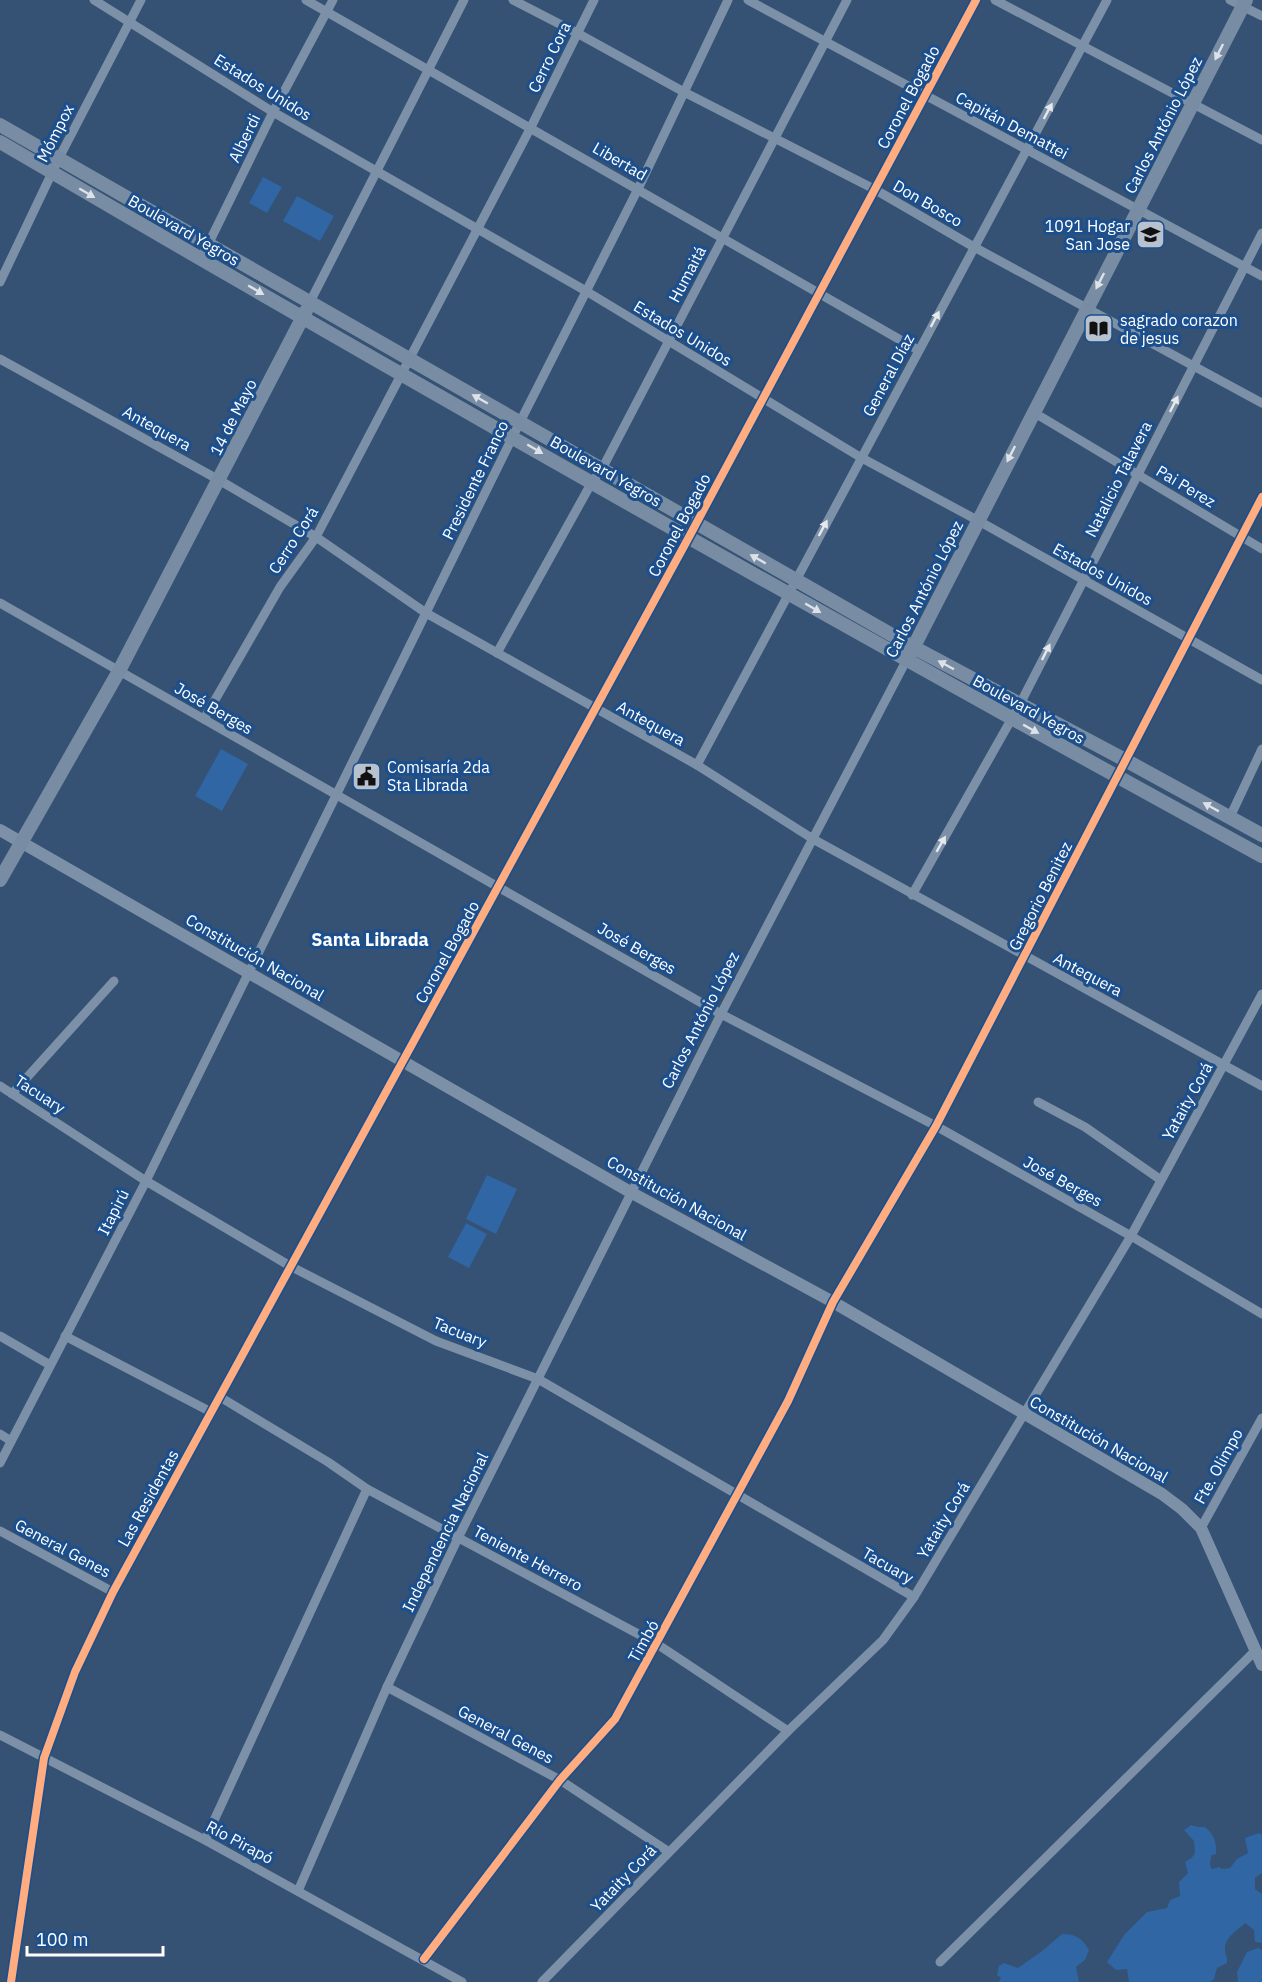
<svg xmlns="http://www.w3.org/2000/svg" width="1262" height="1982" font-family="'IBM Plex Sans',sans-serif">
  <rect width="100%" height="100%" fill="#355173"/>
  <!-- green -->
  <g fill="#2f66a3">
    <path d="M263,177L282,187L267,213L249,203Z"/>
    <path d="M297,196L334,216L320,241L283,221Z"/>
    <path d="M221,749L248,764L222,811L195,796Z"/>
    <path d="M487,1175L517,1189L496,1234L466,1219Z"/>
    <path d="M466,1223L487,1234L469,1268L448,1257Z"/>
    <path d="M1191,1825L1198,1827H1205C1214,1834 1217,1843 1216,1854L1212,1855C1210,1860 1209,1865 1212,1869L1219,1867L1222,1869L1230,1868L1237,1859L1248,1853L1245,1838L1259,1833L1262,1835V1873L1255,1878V1889L1262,1894V1943L1255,1942L1254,1930L1245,1923C1237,1931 1225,1937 1225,1949C1225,1954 1228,1958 1227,1963L1217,1968L1214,1979L1210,1982H1129L1127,1969L1116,1970L1107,1962L1124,1935L1147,1912L1167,1908L1170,1900L1180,1896L1179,1882L1188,1873L1185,1862C1197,1855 1195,1855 1194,1841L1184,1830Z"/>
    <path d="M1062,1934C1076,1934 1082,1938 1089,1950L1085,1960L1076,1967L1079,1982H999L1001,1978L997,1975L999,1966L1004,1963L1018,1968L1042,1951Z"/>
    <path d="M1258,1948L1262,1950V1982H1238L1237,1972L1247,1952Z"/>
  </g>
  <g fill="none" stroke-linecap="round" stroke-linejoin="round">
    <!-- minor -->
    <g stroke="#7c91a7" stroke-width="9">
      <path d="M94,0L273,112L586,291L860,457L977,520L1262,680"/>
      <path d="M306,0L918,350"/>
      <path d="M513,0L577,33L684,92L874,189L974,247L1262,403"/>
      <path d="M748,0L1262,276"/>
      <path d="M995,0L1262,140"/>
      <path d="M1230,0L1262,16"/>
      <path d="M201,259L273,112L333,0"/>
      <path d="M0,282L59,158L141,0"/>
      <path d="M310,302L464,0"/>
      <path d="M0,359L219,480L316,537L426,613L697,765L813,839L1262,1086"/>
      <path d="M1033,412L1262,549"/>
      <path d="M0,603L721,1014L936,1126L1131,1236L1262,1314"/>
      <path d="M497,653L592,482L602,469L847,0"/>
      <path d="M204,719L280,587L316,537L531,127L594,0"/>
      <path d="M697,765L1107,0"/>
      <path d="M1230,817L1262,749"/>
      <path d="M912,895L1020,704L1262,233"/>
      <path d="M0,1086L146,1181L290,1266L436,1341L538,1379L914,1597"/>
      <path d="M12,1094L114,981"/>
      <path d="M1038,1102L1085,1127L1161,1180"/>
      <path d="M0,1336L50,1365"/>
      <path d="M65,1336L211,1412"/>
      <path d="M220,1397L328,1462L367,1489L657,1644L788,1731"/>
      <path d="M0,1434L11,1441"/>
      <path d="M0,1463L146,1181L520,422L638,189L728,0"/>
      <path d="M1201,1528L1262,1418"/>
      <path d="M0,1531L113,1592"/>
      <path d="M387,1687L560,1780L669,1852"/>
      <path d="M0,1735L205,1840L462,1982"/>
      <path d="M205,1840L367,1489"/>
      <path d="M298,1891L387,1687L458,1538L721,1014L906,661"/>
      <path d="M424,1959L560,1780L615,1719L788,1401L833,1302L936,1126L1262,497"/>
      <path d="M940,1962L1255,1651"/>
      <path d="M11,1982L44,1758L75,1672L113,1592L689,537L976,0"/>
      <path d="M542,1982L788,1731L883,1640L914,1597L1131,1236L1262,994"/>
    </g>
    <!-- tertiary -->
    <path stroke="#7c91a7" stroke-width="12" d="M0,830L632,1193L833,1302L1162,1494L1182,1509L1201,1528L1262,1665"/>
    <!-- secondary -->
    <g stroke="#788ca3" stroke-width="14">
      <path d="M0,125L913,647L1127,761L1262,835"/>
      <path d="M0,142C417,386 838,624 1262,856"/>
      <path d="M910,654L1246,0"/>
      <path d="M0,880L119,671L306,311"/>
    </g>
    <defs>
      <g id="cycleway">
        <path d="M424,1959L560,1780L615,1719L788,1401L833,1302L936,1126L1262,497"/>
        <path d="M11,1982L44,1758L75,1672L113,1592L689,537L976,0"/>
      </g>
    </defs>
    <!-- cycleway casing -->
    <use href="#cycleway" stroke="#1b4f8d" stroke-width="11"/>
    <!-- cycleway -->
    <use href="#cycleway" stroke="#ffac80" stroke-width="8"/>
  </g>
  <!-- one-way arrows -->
  <defs><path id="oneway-solid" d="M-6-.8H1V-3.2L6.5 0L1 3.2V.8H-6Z" transform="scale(1.5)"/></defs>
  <g fill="#dde2e8">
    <use href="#oneway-solid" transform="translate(1219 52) rotate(117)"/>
    <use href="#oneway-solid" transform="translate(87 193) rotate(30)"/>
    <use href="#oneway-solid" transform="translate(1100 281) rotate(117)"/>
    <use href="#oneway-solid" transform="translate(256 290) rotate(30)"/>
    <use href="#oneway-solid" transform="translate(480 399) rotate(-150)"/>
    <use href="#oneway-solid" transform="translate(535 449) rotate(30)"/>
    <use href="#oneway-solid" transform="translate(1011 454) rotate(117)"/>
    <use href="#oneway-solid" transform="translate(758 559) rotate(-150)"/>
    <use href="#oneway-solid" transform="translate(813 608) rotate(30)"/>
    <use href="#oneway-solid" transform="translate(946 665) rotate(-152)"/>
    <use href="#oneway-solid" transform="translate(1031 729) rotate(29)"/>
    <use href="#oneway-solid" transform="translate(1211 807) rotate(-151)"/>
  </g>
  <g fill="#e5e9ed">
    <use href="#oneway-solid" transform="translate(1048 111) rotate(-62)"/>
    <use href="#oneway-solid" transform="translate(935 319) rotate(-62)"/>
    <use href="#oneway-solid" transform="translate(1174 404) rotate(-63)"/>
    <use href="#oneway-solid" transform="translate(823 528) rotate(-62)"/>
    <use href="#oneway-solid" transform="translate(1046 652) rotate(-63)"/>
    <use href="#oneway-solid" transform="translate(941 844) rotate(-60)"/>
  </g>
  <!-- icons -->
  <defs>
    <symbol id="school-square" viewBox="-11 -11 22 22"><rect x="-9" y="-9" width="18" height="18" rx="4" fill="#b8c2ce" stroke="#1b4f8d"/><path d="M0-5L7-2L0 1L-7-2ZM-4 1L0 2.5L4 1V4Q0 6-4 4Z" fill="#111"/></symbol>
    <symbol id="library-square" viewBox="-11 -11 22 22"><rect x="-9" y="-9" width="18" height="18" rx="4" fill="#b8c2ce" stroke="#1b4f8d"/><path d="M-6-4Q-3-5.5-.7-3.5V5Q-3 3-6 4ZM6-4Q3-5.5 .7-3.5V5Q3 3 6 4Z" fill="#111"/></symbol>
    <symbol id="civic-square" viewBox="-11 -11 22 22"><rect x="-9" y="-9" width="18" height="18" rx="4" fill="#b8c2ce" stroke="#1b4f8d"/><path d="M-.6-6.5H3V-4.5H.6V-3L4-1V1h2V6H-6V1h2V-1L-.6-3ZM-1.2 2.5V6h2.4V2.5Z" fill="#111"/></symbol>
  </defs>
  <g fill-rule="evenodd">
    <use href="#school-square" x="1134" y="218" width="33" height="33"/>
    <use href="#library-square" x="1082" y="312" width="33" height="33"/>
    <use href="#civic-square" x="350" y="760" width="33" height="33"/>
  </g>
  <g text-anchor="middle" stroke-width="6" stroke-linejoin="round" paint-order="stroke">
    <!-- street labels -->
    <g font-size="16" fill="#fff" stroke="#1b4f8d">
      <text transform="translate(549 57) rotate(-64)" y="6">Cerro Cora</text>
      <text transform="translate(263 87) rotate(32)" y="6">Estados Unidos</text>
      <text transform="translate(908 97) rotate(-62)" y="6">Coronel Bogado</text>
      <text transform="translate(1012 125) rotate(28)" y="6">Capitán Demattei</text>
      <text transform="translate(1163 125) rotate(-63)" y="6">Carlos António López</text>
      <text transform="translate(55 133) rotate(-63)" y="6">Mómpox</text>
      <text transform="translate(244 138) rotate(-64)" y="6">Alberdi</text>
      <text transform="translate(620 161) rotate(30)" y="6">Libertad</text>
      <text transform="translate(928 203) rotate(30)" y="6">Don Bosco</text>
      <text transform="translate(184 230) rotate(30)" y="6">Boulevard Yegros</text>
      <text transform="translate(687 274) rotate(-62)" y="6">Humaitá</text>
      <text transform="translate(683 333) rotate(31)" y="6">Estados Unidos</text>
      <text transform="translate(888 375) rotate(-62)" y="6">General Díaz</text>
      <text transform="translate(233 417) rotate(-63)" y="6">14 de Mayo</text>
      <text transform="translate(157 428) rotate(29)" y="6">Antequera</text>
      <text transform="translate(606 471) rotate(30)" y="6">Boulevard Yegros</text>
      <text transform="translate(1118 479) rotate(-63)" y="6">Natalicio Talavera</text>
      <text transform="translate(475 480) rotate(-64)" y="6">Presidente Franco</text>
      <text transform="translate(1186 486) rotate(31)" y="6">Pai Perez</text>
      <text transform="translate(679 525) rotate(-62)" y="6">Coronel Bogado</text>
      <text transform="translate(293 540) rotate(-57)" y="6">Cerro Corá</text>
      <text transform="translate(1103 574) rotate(29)" y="6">Estados Unidos</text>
      <text transform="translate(924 589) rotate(-63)" y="6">Carlos António López</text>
      <text transform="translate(214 708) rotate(30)" y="6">José Berges</text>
      <text transform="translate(1029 709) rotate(29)" y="6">Boulevard Yegros</text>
      <text transform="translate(651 723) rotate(29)" y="6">Antequera</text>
      <text transform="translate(1040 896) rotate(-63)" y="6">Gregorio Benitez</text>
      <text transform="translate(637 948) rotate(30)" y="6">José Berges</text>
      <text transform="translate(447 952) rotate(-61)" y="6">Coronel Bogado</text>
      <text transform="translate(255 957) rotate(30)" y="6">Constitución Nacional</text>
      <text transform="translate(1088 974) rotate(28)" y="6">Antequera</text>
      <text transform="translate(700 1020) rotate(-63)" y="6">Carlos António López</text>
      <text transform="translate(40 1094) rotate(33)" y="6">Tacuary</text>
      <text transform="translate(1187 1101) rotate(-61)" y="6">Yataity Corá</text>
      <text transform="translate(1063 1181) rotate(29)" y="6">José Berges</text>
      <text transform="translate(677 1198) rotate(29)" y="6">Constitución Nacional</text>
      <text transform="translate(113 1212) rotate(-63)" y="6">Itapirú</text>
      <text transform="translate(460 1332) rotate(22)" y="6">Tacuary</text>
      <text transform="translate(1099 1439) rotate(30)" y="6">Constitución Nacional</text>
      <text transform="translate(1218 1466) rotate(-61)" y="6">Fte. Olimpo</text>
      <text transform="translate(148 1498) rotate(-61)" y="6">Las Residentas</text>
      <text transform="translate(943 1520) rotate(-59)" y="6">Yataity Corá</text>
      <text transform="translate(445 1532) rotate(-64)" y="6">Independencia Nacional</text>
      <text transform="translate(63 1548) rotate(28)" y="6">General Genes</text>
      <text transform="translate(528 1558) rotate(28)" y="6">Teniente Herrero</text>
      <text transform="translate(888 1565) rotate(30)" y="6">Tacuary</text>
      <text transform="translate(643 1641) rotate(-61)" y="6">Timbó</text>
      <text transform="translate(506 1734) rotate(28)" y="6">General Genes</text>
      <text transform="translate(240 1842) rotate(28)" y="6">Río Pirapó</text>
      <text transform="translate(623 1878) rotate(-46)" y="6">Yataity Corá</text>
    </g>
    <!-- poi labels -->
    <g font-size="16" fill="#fff" stroke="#1b4f8d" text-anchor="start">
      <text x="1130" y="232" text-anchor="end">1091 Hogar<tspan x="1130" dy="18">San Jose</tspan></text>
      <text x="1120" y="326">sagrado corazon<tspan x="1120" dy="18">de jesus</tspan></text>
      <text x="387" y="773">Comisaría 2da<tspan x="387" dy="18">Sta Librada</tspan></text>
    </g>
    <!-- neighbourhood labels -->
    <g font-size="18" font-weight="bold" fill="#fff" stroke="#1b4f8d">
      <text x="370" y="946">Santa Librada</text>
    </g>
  </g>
  <!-- scale -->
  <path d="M27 1946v9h136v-9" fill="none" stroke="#ffffff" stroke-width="3"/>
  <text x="36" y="1946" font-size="18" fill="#ffffff" stroke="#1b4f8d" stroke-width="4.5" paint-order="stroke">100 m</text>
</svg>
